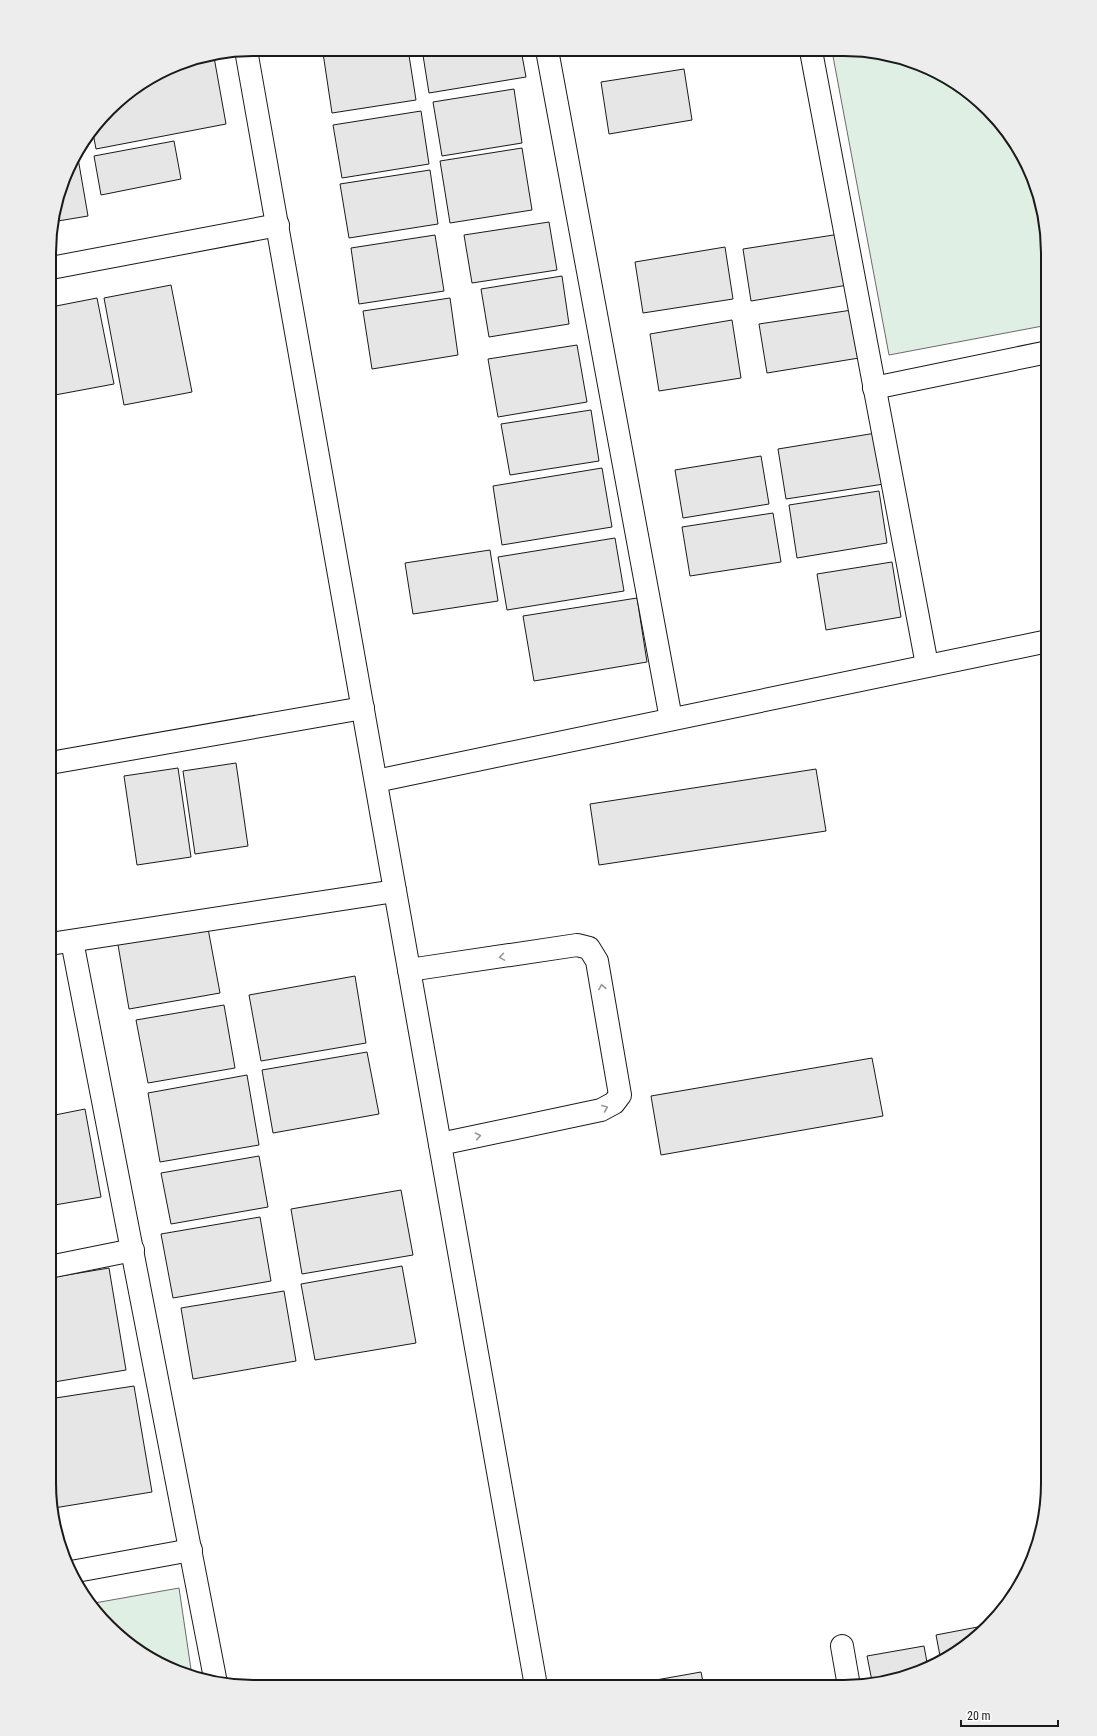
<svg xmlns="http://www.w3.org/2000/svg" width="1097" height="1736" font-family="'Roboto Condensed',sans-serif">
  <rect width="100%" height="100%" fill="#fff"/>
  <!-- green -->
  <g fill="#e0efe3" stroke="#6a6a6a">
    <path d="M832,51H871L922,65L968,91L1006,129L1033,175L1048,253V325L889,355Z"/>
    <path d="M179,1588L192,1676L175,1671L129,1645L89,1604Z"/>
  </g>
  <!-- building -->
  <g fill="#e6e6e6" stroke="#1a1a1a">
    <path d="M347,49H408L416,100L332,113L323,53Z"/>
    <path d="M422,49L521,50L526,77L429,93Z"/>
    <path d="M591,50H614L592,53Z"/>
    <path d="M214,57L226,124L96,149L93,133L118,100L175,64Z"/>
    <path d="M684,69L692,120L609,134L601,82Z"/>
    <path d="M514,89L522,143L442,156L433,102Z"/>
    <path d="M421,111L429,164L342,178L333,125Z"/>
    <path d="M174,141L181,179L101,195L94,156Z"/>
    <path d="M522,148L532,210L450,223L440,161Z"/>
    <path d="M78,158L88,216L52,222L70,163L73,159Z"/>
    <path d="M430,170L438,224L349,238L340,184Z"/>
    <path d="M549,222L557,270L472,283L464,235Z"/>
    <path d="M840,234L848,285L751,301L743,249Z"/>
    <path d="M435,235L444,291L359,304L351,248Z"/>
    <path d="M725,247L733,299L643,313L635,262Z"/>
    <path d="M562,276L569,324L489,337L481,289Z"/>
    <path d="M171,285L192,392L124,405L104,298Z"/>
    <path d="M97,298L114,384L55,395L51,372V307Z"/>
    <path d="M450,298L458,355L372,369L363,311Z"/>
    <path d="M852,310L859,358L767,373L759,324Z"/>
    <path d="M732,320L741,378L659,391L650,334Z"/>
    <path d="M577,345L587,402L498,417L488,359Z"/>
    <path d="M591,410L599,461L510,475L501,424Z"/>
    <path d="M876,433L884,484L786,499L778,449Z"/>
    <path d="M761,456L769,504L683,518L675,470Z"/>
    <path d="M602,468L612,527L502,545L493,486Z"/>
    <path d="M879,491L887,543L797,558L789,505Z"/>
    <path d="M773,513L781,562L690,576L682,527Z"/>
    <path d="M615,538L624,591L507,610L498,557Z"/>
    <path d="M490,550L498,601L413,614L405,563Z"/>
    <path d="M892,562L901,617L826,630L817,574Z"/>
    <path d="M637,598L647,662L534,681L523,616Z"/>
    <path d="M236,763L248,846L195,854L183,771Z"/>
    <path d="M178,768L191,857L137,865L124,776Z"/>
    <path d="M816,769L826,831L599,865L590,804Z"/>
    <path d="M207,923L220,993L129,1009L117,939Z"/>
    <path d="M355,976L366,1043L261,1061L249,995Z"/>
    <path d="M224,1005L235,1068L148,1083L136,1020Z"/>
    <path d="M367,1052L379,1114L273,1133L262,1070Z"/>
    <path d="M872,1058L883,1116L661,1155L651,1096Z"/>
    <path d="M247,1075L259,1145L160,1162L148,1093Z"/>
    <path d="M85,1109L101,1197L49,1206L50,1116Z"/>
    <path d="M259,1156L268,1207L171,1224L161,1173Z"/>
    <path d="M401,1190L413,1255L302,1274L291,1209Z"/>
    <path d="M260,1217L271,1281L173,1298L161,1234Z"/>
    <path d="M402,1266L416,1343L315,1360L301,1284Z"/>
    <path d="M109,1268L126,1370L54,1382L49,1354V1278Z"/>
    <path d="M284,1291L296,1361L193,1379L181,1308Z"/>
    <path d="M134,1386L152,1492L54,1508L49,1483V1399Z"/>
    <path d="M988,1625L968,1645L941,1661L936,1635Z"/>
    <path d="M924,1646L928,1668L922,1672L872,1681L867,1656Z"/>
    <path d="M701,1672L704,1687L622,1686Z"/>
  </g>
  <g fill="none" stroke-linecap="round" stroke-linejoin="round">
    <defs>
      <g id="minor">
        <path d="M246,50L536,1686"/>
        <path d="M547,50L671,719"/>
        <path d="M811,51L927,665"/>
        <path d="M51,268L278,225"/>
        <path d="M874,388L1048,352"/>
        <path d="M50,763L363,708"/>
        <path d="M376,781L1048,641"/>
        <path d="M72,941L216,1683"/>
        <path d="M50,944L395,891"/>
        <path d="M409,970L577,945L589,948L597,961L620,1095L614,1103L601,1110L440,1144"/>
        <path d="M49,1267L133,1250"/>
        <path d="M71,1572L191,1550"/>
        <path d="M842,1646L849,1686"/>
      </g>
    </defs>
    <!-- minor casing -->
    <use href="#minor" stroke="#1a1a1a" stroke-width="24"/>
    <!-- minor -->
    <use href="#minor" stroke="#fff" stroke-width="22"/>
  </g>
  <!-- one-way arrows -->
  <defs><path id="oneway-chevron" d="M-2-3.5L2.5 0L-2 3.5" fill="none" stroke-width="1.6" stroke-linecap="round" stroke-linejoin="round"/></defs>
  <g stroke="#989898">
    <use href="#oneway-chevron" transform="translate(502 957) rotate(171)"/>
    <use href="#oneway-chevron" transform="translate(602 987) rotate(-100)"/>
    <use href="#oneway-chevron" transform="translate(605 1108) rotate(-23)"/>
    <use href="#oneway-chevron" transform="translate(478 1136) rotate(-12)"/>
  </g>
  <!-- crop -->
  <path d="M0 0H1097V1736H0ZM253 56H844A197 197 0 0 1 1041 253V1483A197 197 0 0 1 844 1680H253A197 197 0 0 1 56 1483V253A197 197 0 0 1 253 56Z" fill="#ededed" fill-rule="evenodd"/>
  <path fill="none" stroke="#1a1a1a" stroke-width="2" d="M253 56H844A197 197 0 0 1 1041 253V1483A197 197 0 0 1 844 1680H253A197 197 0 0 1 56 1483V253A197 197 0 0 1 253 56Z"/>
  <!-- scale -->
  <path d="M961 1720v6h97v-6" fill="none" stroke="#1a1a1a" stroke-width="2"/>
  <text x="967" y="1720" font-size="12" fill="#1a1a1a" stroke="#ffffff" stroke-width="3" paint-order="stroke">20 m</text>
</svg>
